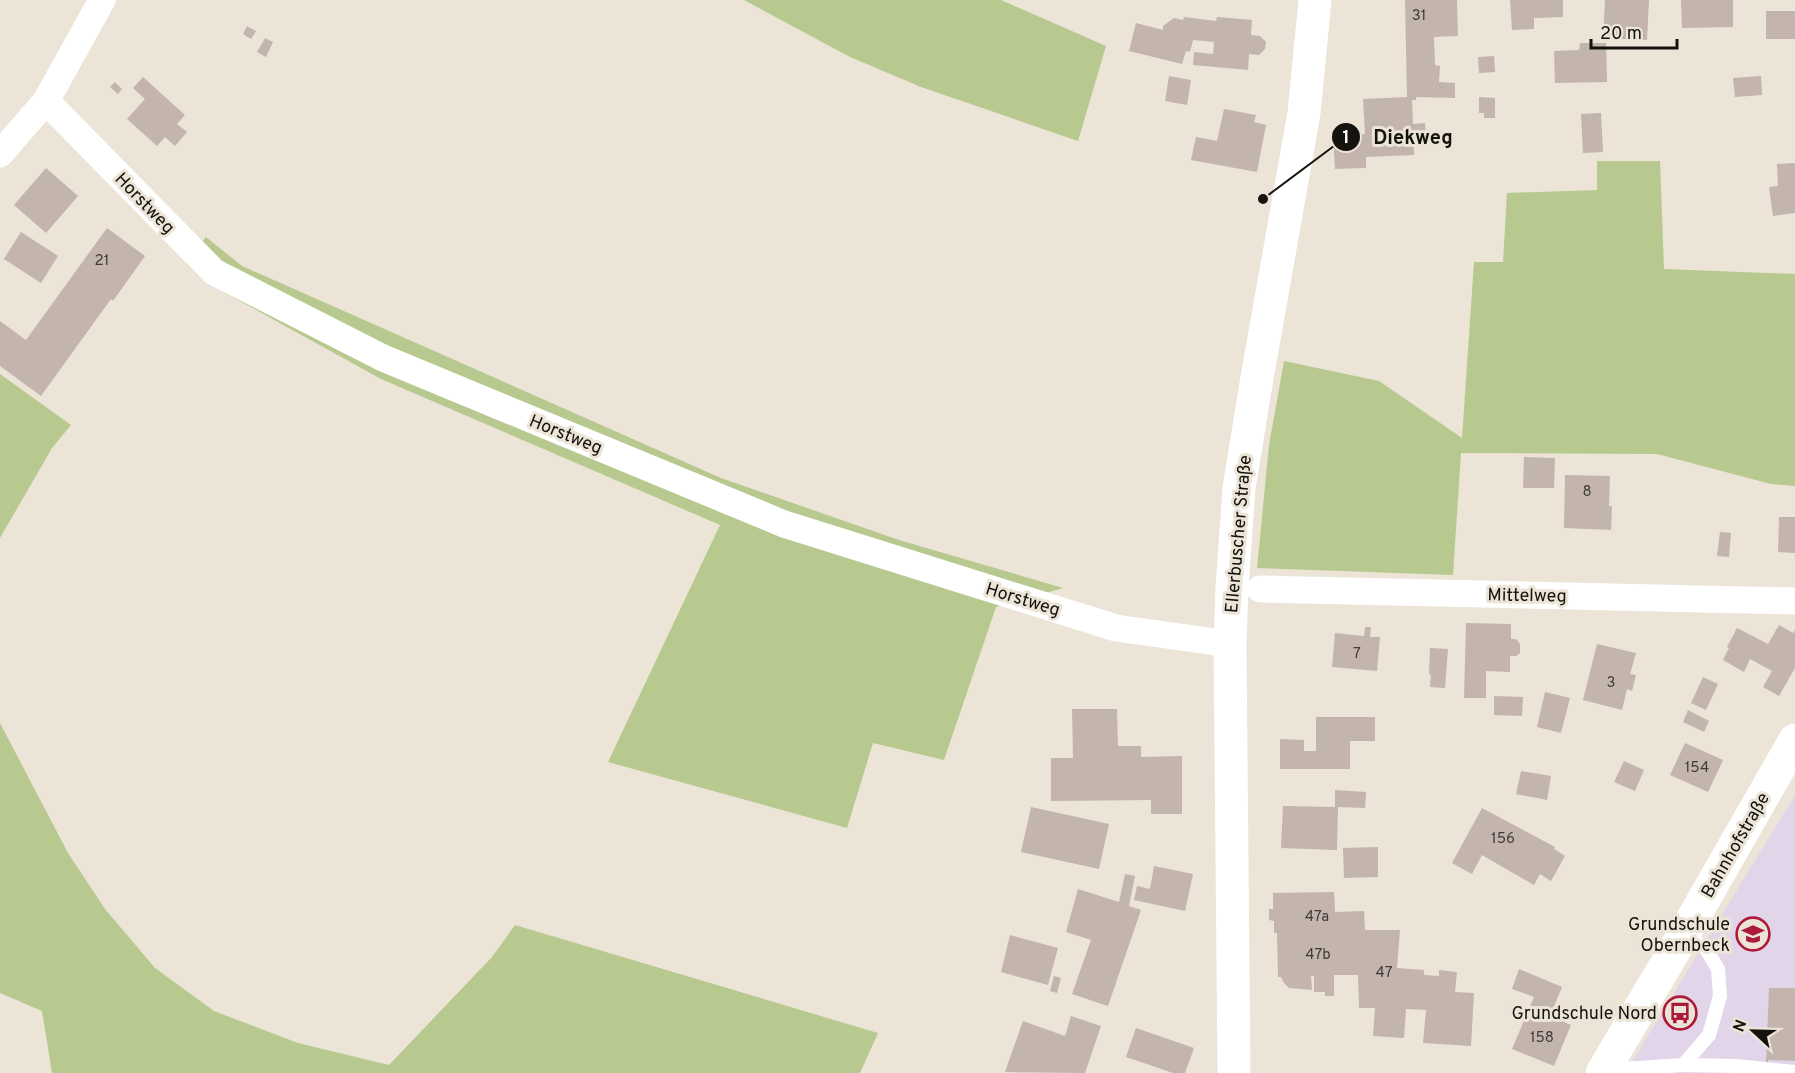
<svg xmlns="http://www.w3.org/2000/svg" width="1795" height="1073" font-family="Overpass,sans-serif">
  <rect width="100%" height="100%" fill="#ebe4d7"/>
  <!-- education -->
  <path fill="#e2d5e9" d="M1795,795V1073H1625Z"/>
  <!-- green -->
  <g fill="#b8c98f">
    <path d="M744,0H1001L1106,46L1078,141L921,87L850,57Z"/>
    <path d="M1597,161H1660L1664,269L1795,274V486L1771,484L1657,454L1461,453L1453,575L1257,568L1269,445L1284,361L1379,381L1462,438L1474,262H1503L1507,193L1597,190Z"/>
    <path d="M206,237L242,266L721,478L899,540L1063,588L996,607L944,760L873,743L847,828L608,762L720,525L381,379L204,281L185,262Z"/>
    <path d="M0,374L71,425L52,448L0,538Z"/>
    <path d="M0,723L68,853L105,909L155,968L214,1011L298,1043L389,1065L492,957L515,925L878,1033L860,1073H52L42,1011L0,993Z"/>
  </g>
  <!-- building -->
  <g fill="#c3b4ae">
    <path d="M1405,0H1457L1458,36L1434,37L1435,65L1440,66L1439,82L1455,83V98L1416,97V100H1412L1413,124L1425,123L1426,145H1414V155L1366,157V168L1335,169L1333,135L1365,134L1363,99L1407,97Z"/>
    <path d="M1510,0H1563V17L1534,18V29L1512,30Z"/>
    <path d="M1605,0H1649L1647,40L1603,38Z"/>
    <path d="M1681,0H1733V27L1682,28Z"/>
    <rect x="1766" y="11" width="29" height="28"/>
    <path d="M1184,17L1216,21L1217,17L1252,20L1251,35L1260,36L1266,42L1265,49L1259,55L1249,54L1248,70L1193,65L1194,52L1213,54L1214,42L1193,40L1190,52L1186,51L1182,64L1129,51L1136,23L1163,30V26L1174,18L1183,20Z"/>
    <path d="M247,26L256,31L251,39L243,34Z"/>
    <path d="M265,38L273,42L266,57L257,52Z"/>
    <path d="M1580,43H1606L1607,82L1555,83L1554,51L1579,50Z"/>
    <path d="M1494,56L1495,72L1479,73L1478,57Z"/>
    <path d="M1169,76L1191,80L1187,105L1165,101Z"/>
    <path d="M1761,76L1762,95L1735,97L1733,78Z"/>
    <path d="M143,77L185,115L177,124L187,132L175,146L165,137L157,146L127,119L145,99L133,88Z"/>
    <path d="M115,82L122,89L118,94L110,87Z"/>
    <path d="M1479,97L1495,98V118H1484V113H1479Z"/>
    <path d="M1224,109L1256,115L1254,122L1266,125L1257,172L1191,160L1196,137L1217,141Z"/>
    <path d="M1601,113L1603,152L1583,153L1581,114Z"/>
    <path d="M1795,163V213L1773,216L1769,187L1778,186L1777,164Z"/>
    <path d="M46,168L78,196L46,233L14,205Z"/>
    <path d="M107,228L145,256L113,301L111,299L41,396L0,366V321L26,340Z"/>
    <path d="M21,232L58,256L41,283L4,259Z"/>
    <path d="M1524,457L1555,458L1554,488H1523Z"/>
    <path d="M1565,475L1610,476L1609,506H1612L1611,530L1564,528Z"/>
    <path d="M1779,517H1795V553L1778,552Z"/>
    <path d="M1720,532L1731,533L1729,557L1717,556Z"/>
    <path d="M1466,623L1511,624V639H1516L1520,644V653L1516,656H1510V672L1486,671V698H1464Z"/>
    <path d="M1779,625L1793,633L1795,630V668L1779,696L1763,687L1772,671L1750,659L1744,672L1723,660L1729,648L1727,647L1737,628L1768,644Z"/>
    <path d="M1365,627H1371L1370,637H1380L1377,671L1332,667L1335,633L1364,636Z"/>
    <path d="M1597,644L1636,653L1630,674L1636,675L1632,691L1627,689L1622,710L1583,700Z"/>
    <path d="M1430,648L1448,649L1445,688L1430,687L1431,675L1429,674Z"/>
    <path d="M1703,677L1718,684L1706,710L1691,703Z"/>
    <path d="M1545,692L1570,698L1561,733L1537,727Z"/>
    <path d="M1494,696L1523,697L1522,716L1494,715Z"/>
    <path d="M1072,709H1117L1118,746H1141V757L1182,756V814H1151V800L1051,801V758H1073Z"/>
    <path d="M1688,710L1709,721L1704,732L1683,722Z"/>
    <path d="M1316,717H1375V741H1350V769H1280V739L1304,740V751H1316Z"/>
    <path d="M1685,743L1723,760L1708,792L1670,775Z"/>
    <path d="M1624,761L1644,770L1635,791L1614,782Z"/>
    <path d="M1521,771L1551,776L1547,800L1516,794Z"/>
    <path d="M1335,790L1366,792L1365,808L1338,807L1337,850L1281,848L1283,806L1335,807Z"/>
    <path d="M1031,807L1109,824L1099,869L1021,852Z"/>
    <path d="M1482,808L1555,847L1554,849L1565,856L1551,881L1540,874L1534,885L1482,855L1472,874L1452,863Z"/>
    <path d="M1378,847V877L1344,878L1343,848Z"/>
    <path d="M1154,866L1193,874L1185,911L1134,900L1137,886L1150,889Z"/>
    <path d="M1125,874L1135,876L1129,906L1141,910L1108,1006L1072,994L1091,940L1066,932L1078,889L1119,902Z"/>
    <path d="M1334,892L1335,912L1364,911L1365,930H1400L1397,968L1424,970V975L1439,976V970L1457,972L1455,992L1474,993L1471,1046L1423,1043L1426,1010L1406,1009L1404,1038L1373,1036L1375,1008H1359L1358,975H1334V996H1325V992H1314V976H1311L1312,990L1289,988L1284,983L1281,977H1278L1277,933H1274V921L1269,920V909H1273V893Z"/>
    <path d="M1010,935L1058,948L1048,985L1001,972Z"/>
    <path d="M1519,969L1562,987L1550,1016L1571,1025L1554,1066L1512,1049L1534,997L1512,989Z"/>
    <path d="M1054,976L1061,978L1057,993L1050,991Z"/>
    <path d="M1769,988H1795V1061L1768,1060V1063H1766Z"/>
    <path d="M1071,1016L1101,1026L1085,1073L1005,1072L1023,1021L1065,1036Z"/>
    <path d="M1136,1028L1194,1048L1185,1073H1173L1126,1057Z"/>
  </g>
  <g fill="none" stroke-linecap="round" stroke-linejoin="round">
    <!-- lane -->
    <g stroke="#fff" stroke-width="14">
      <path d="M1683,1065L1736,1066L1795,1072"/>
      <path d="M1607,1070L1683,1065L1709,1035L1720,996L1718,969L1706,949L1685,934"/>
    </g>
    <!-- street -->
    <g stroke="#fff" stroke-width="27">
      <path d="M46,101L214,272L383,358L784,524L1116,628L1230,644"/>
      <path d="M0,154L46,101L102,0"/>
      <path d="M1260,589L1795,601"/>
    </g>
    <!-- secondary -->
    <g stroke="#fff" stroke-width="33">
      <path d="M1234,1073L1230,644L1232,588L1239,488L1257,378L1304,113L1315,0"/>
      <path d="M1602,1073L1684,934L1795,740"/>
    </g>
  </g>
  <!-- icons -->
  <defs>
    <symbol id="school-ring" viewBox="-11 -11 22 22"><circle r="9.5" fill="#ebe4d7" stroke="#ad193a" stroke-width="1.5"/><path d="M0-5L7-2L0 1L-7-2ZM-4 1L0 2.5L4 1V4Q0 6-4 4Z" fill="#ad193a"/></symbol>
    <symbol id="bus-ring" viewBox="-11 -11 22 22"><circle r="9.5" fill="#ebe4d7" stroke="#ad193a" stroke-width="1.5"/><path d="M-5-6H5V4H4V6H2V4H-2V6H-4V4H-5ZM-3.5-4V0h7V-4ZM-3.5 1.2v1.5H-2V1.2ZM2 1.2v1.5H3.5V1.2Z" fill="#ad193a"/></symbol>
  </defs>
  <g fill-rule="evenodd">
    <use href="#school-ring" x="1734" y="915" width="38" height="38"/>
    <use href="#bus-ring" x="1661" y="994" width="38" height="38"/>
  </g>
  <g text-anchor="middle" stroke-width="6" stroke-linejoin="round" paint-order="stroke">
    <!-- number labels -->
    <g font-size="15" fill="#403b36">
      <text x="1419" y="20">31</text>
      <text x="102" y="265">21</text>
      <text x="1587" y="496">8</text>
      <text x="1357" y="658">7</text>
      <text x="1611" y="687">3</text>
      <text x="1697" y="772">154</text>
      <text x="1503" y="843">156</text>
      <text x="1317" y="921">47a</text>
      <text x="1318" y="959">47b</text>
      <text x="1384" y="977">47</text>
      <text x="1542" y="1042">158</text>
    </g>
    <!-- street labels -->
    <g font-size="18" fill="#15130e" stroke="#ebe4d7">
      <text transform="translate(145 203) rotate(46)" y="6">Horstweg</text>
      <text transform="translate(566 434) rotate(22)" y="6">Horstweg</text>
      <text transform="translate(1238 534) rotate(-85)" y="6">Ellerbuscher Straße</text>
      <text transform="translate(1527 595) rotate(1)" y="6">Mittelweg</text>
      <text transform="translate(1023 599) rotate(17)" y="6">Horstweg</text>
      <text transform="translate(1735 845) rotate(-60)" y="6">Bahnhofstraße</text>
    </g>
    <!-- poi labels -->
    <g font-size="18" fill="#15130e" stroke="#ebe4d7" text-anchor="end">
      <text x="1730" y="930">Grundschule<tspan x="1730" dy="21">Obernbeck</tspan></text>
      <text x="1657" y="1019">Grundschule Nord</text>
    </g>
  </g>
  <!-- callouts -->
  <path fill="none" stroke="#15130e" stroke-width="2" d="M1263 199L1346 137"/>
  <g fill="#15130e" stroke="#ebe4d7" stroke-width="2">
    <circle cx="1263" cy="199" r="6"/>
    <circle cx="1346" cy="137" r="15"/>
  </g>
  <g font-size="18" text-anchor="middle" font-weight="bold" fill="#fff">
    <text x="1346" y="143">1</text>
  </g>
  <g font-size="20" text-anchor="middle" font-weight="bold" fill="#15130e" stroke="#ebe4d7" stroke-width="6" stroke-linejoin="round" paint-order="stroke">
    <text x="1413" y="144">Diekweg</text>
  </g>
  <!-- north arrow -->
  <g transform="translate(1753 1031) rotate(292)" stroke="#ebe4d7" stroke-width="4.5" paint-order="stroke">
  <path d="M0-4.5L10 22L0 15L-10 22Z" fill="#15130e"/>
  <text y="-9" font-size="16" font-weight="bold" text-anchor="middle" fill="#15130e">N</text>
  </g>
  <!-- scale -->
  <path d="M1591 39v9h86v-9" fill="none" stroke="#15130e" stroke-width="3"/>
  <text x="1600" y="39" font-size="18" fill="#15130e" stroke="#ebe4d7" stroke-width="4.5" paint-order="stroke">20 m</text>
</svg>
